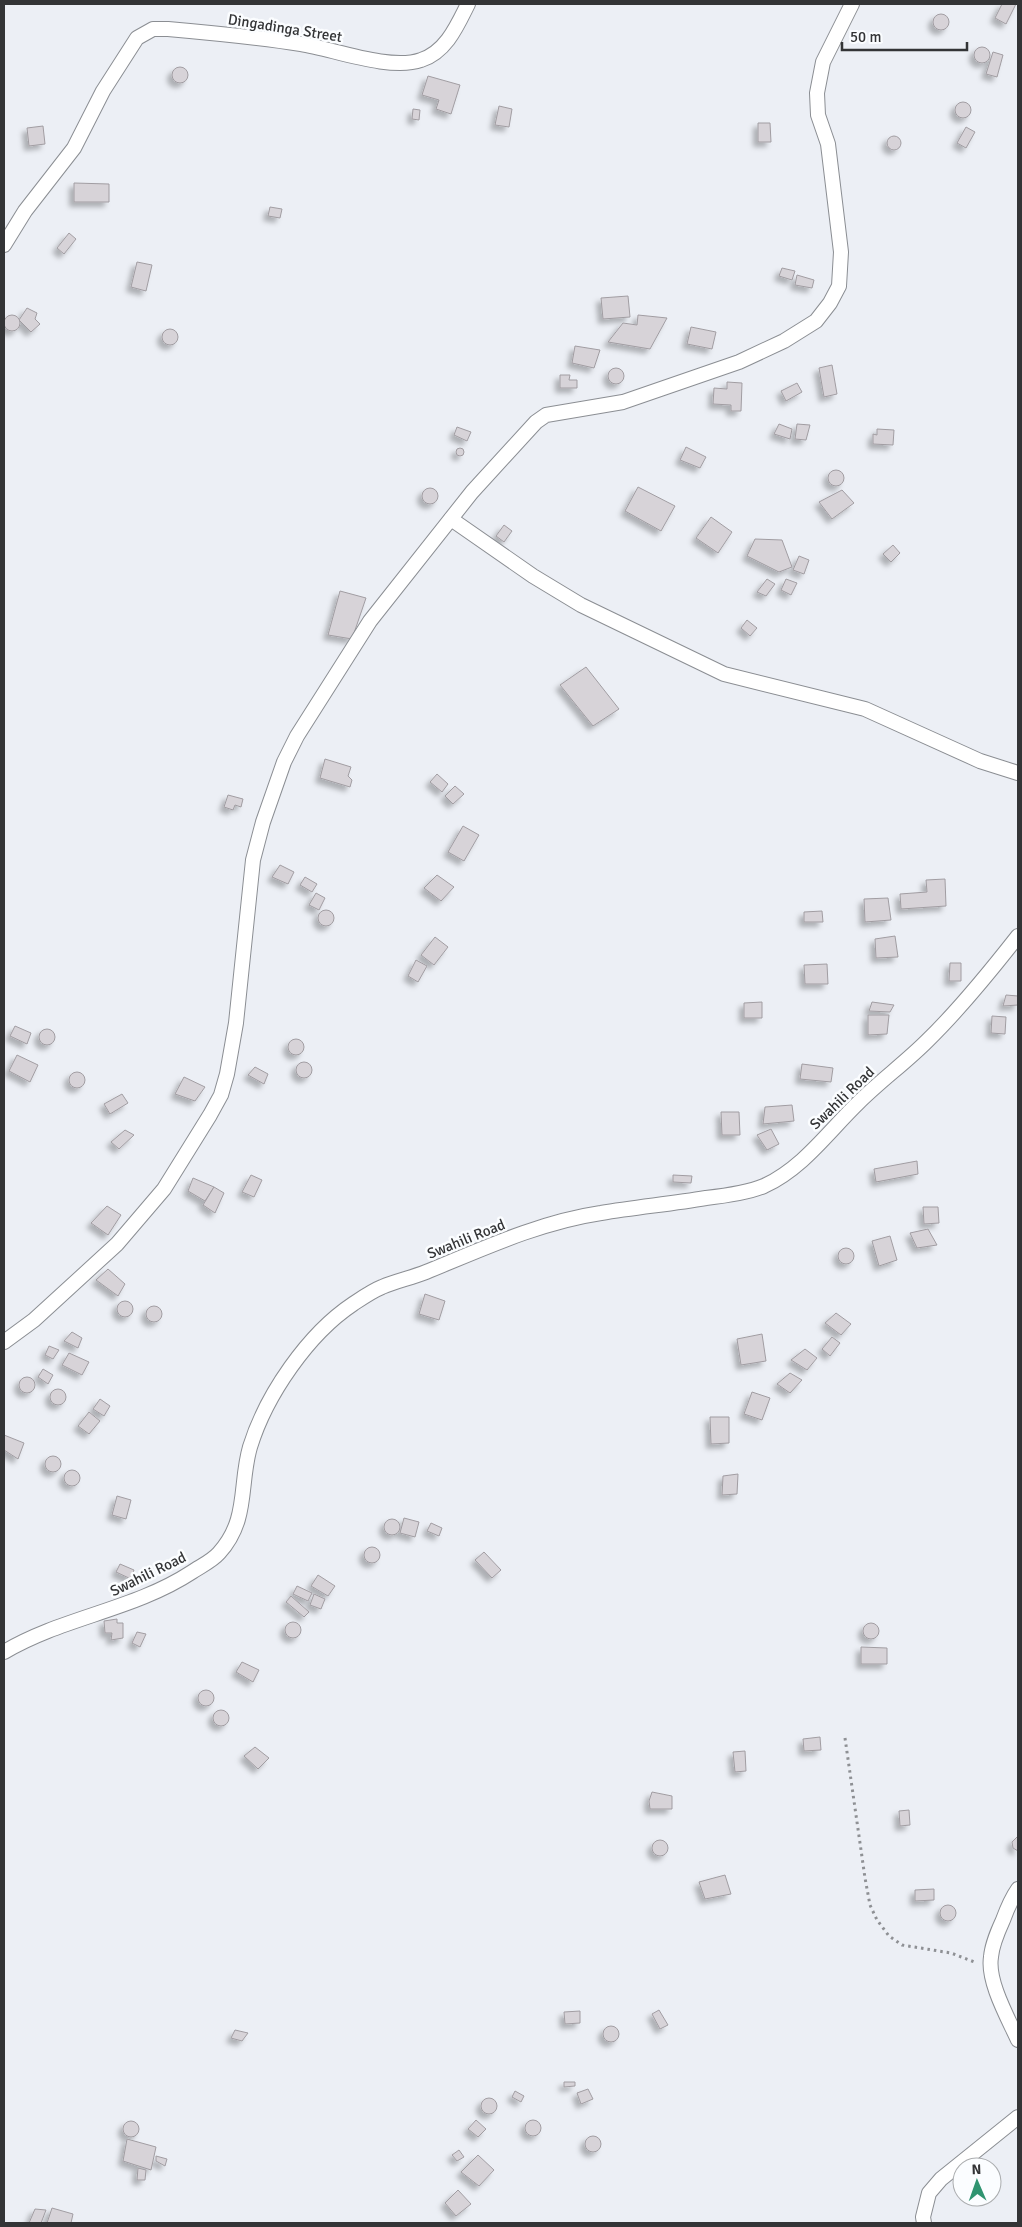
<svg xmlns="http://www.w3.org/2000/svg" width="1022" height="2227" font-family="Signika,sans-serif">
  <defs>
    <filter id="shadow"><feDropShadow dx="-4.5" dy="4.5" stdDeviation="2.5" flood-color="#0004"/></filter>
  </defs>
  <rect width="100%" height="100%" fill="#eceff5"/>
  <!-- building -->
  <g fill="#d7d3d8" stroke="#a19da2" filter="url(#shadow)">
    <path d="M1002,4H1016L1006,24L995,18Z"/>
    <circle cx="941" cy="22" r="8"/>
    <circle cx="982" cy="55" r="8"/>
    <path d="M993,52L1003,55L997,77L986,74Z"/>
    <circle cx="180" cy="75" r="8"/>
    <path d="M428,76L460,85L451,114L436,109L439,100L422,95Z"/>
    <circle cx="963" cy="110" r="8"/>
    <path d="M499,106L512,109L509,127L495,125Z"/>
    <path d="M413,109L420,110L419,120L412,119Z"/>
    <path d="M758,123H770L771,142H758Z"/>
    <path d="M43,126L45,144L29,146L27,128Z"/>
    <path d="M966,127L975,132L966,148L957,143Z"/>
    <circle cx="894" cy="143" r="7"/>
    <path d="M74,183L109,184V202H74Z"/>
    <path d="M270,207L282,209L280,218L268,216Z"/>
    <path d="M69,233L76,239L64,254L57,248Z"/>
    <path d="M137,262L152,265L146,291L131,287Z"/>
    <path d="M782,268L795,271L792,280L779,276Z"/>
    <path d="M797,275L814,280L812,288L795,285Z"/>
    <path d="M628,296L630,317L603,319L601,298Z"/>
    <path d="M27,308L37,313L35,319L40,324L31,332L19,320Z"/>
    <path d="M638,315L667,318L650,349L608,342L623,323L637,325Z"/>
    <circle cx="12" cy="323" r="8"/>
    <path d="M691,327L716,332L712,349L687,344Z"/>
    <circle cx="170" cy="337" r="8"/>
    <path d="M575,346L600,350L594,368L572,363Z"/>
    <path d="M832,365L837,394L824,397L819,368Z"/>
    <circle cx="616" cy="376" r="8"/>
    <path d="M560,375H570L569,380H577V388H560Z"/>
    <path d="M727,382L742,383L741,411H731V405L713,404L714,388L727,389Z"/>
    <path d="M797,383L802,392L786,401L781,391Z"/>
    <path d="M779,424L792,429L790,439L774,434Z"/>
    <path d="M797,424L810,425L806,440L795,439Z"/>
    <path d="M457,427L471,432L467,441L454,435Z"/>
    <path d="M877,429L894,430L893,445L873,444V434L877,435Z"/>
    <path d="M686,447L706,457L700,468L680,460Z"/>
    <circle cx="460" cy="452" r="4"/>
    <circle cx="836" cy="478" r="8"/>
    <path d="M638,487L675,506L661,531L625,511Z"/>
    <circle cx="430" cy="496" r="8"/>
    <path d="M842,490L854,503L832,519L819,502Z"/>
    <path d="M711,517L732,532L718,553L696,538Z"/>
    <path d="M504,525L512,531L504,542L496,536Z"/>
    <path d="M755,539L782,540L792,567L779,572L747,556Z"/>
    <path d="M893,545L900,553L891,562L883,554Z"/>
    <path d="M799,556L809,560L804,574L793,570Z"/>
    <path d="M767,579L775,584L766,596L757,592Z"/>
    <path d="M786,579L797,583L791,595L781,590Z"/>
    <path d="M340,591L366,598L352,639L328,635Z"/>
    <path d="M747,620L757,628L750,636L741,628Z"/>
    <path d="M586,667L619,709L593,726L560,685Z"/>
    <path d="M325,759L351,767L348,776L352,780L350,787L320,778Z"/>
    <path d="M437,774L448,784L442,792L430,782Z"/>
    <path d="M455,786L464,794L453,804L445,796Z"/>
    <path d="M228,795L243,799L241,807L235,805L233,810L224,807Z"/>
    <path d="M463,826L479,835L464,861L448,852Z"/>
    <path d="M280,865L294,872L288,884L272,877Z"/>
    <path d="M437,875L454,887L441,901L424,888Z"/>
    <path d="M305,877L317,884L312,892L300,885Z"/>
    <path d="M945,879L946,906L901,909L900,894L927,892L926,880Z"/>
    <path d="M316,893L325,898L319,910L309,905Z"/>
    <path d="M888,898L891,920L865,922L864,899Z"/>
    <circle cx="326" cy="918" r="8"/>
    <path d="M822,911L823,922H804V912Z"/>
    <path d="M895,936L898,957L876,958L875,939Z"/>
    <path d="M435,937L448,947L434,965L421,955Z"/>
    <path d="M416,960L427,966L418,982L408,976Z"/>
    <path d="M950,963H961V981H949Z"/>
    <path d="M827,964L828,984H805L804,965Z"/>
    <path d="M1006,995L1018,996V1005L1003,1006Z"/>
    <path d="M762,1002V1018H744V1003Z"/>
    <path d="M872,1002L894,1005L890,1012L869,1011Z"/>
    <path d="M868,1015H889L887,1034L868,1035Z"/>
    <path d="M992,1016L1006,1017L1005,1034L991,1033Z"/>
    <path d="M15,1026L31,1033L27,1044L10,1036Z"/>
    <circle cx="47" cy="1037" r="8"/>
    <circle cx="296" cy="1047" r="8"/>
    <path d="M17,1055L38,1065L30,1082L9,1071Z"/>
    <circle cx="304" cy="1070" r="8"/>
    <path d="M802,1064L833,1068L831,1082L800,1079Z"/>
    <path d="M255,1067L268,1074L264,1084L248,1075Z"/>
    <circle cx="77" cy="1080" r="8"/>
    <path d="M184,1077L205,1087L195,1101L175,1094Z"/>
    <path d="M122,1094L128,1103L110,1114L104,1104Z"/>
    <path d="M792,1105L794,1121L763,1124L765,1107Z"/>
    <path d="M721,1112H739L740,1135H722Z"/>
    <path d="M771,1129L779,1144L767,1150L757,1135Z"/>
    <path d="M125,1130L134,1135L119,1149L111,1142Z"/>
    <path d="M917,1161L918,1174L876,1182L874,1169Z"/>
    <path d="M251,1175L262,1180L254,1197L242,1192Z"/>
    <path d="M673,1175L692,1176L691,1183L673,1182Z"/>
    <path d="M193,1178L214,1187L205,1201L188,1191Z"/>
    <path d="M214,1187L224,1193L215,1213L203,1205Z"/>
    <path d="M107,1206L121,1215L108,1235L91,1223Z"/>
    <path d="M923,1207H938L939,1223L924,1224Z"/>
    <path d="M928,1229L937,1245L917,1248L910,1233Z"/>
    <path d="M890,1236L897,1260L879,1266L872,1241Z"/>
    <circle cx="846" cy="1256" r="8"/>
    <path d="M108,1269L125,1284L118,1296L96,1280Z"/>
    <path d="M425,1294L445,1301L439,1320L419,1314Z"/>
    <circle cx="125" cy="1309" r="8"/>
    <circle cx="154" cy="1314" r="8"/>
    <path d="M836,1313L851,1324L841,1335L825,1323Z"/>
    <path d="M72,1332L82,1338L78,1348L64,1341Z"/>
    <path d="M762,1334L766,1361L741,1365L737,1339Z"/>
    <path d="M832,1337L840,1343L830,1356L822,1349Z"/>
    <path d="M49,1346L59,1350L53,1359L45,1355Z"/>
    <path d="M805,1349L817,1358L807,1370L791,1360Z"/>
    <path d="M69,1353L89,1362L82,1375L62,1365Z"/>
    <path d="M43,1369L53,1375L48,1384L38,1377Z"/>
    <path d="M790,1373L802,1380L790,1393L777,1384Z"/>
    <circle cx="27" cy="1385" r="8"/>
    <circle cx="58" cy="1397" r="8"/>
    <path d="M752,1392L770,1398L762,1420L744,1414Z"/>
    <path d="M100,1399L110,1406L104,1416L93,1409Z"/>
    <path d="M89,1412L100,1421L89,1434L78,1426Z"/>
    <path d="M710,1417H729V1443L711,1444Z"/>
    <path d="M4,1435L24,1443L18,1459L4,1450Z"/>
    <circle cx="53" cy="1464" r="8"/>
    <circle cx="72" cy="1478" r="8"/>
    <path d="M738,1474L737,1494L722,1495L723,1476Z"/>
    <path d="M117,1496L131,1500L126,1519L112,1515Z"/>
    <path d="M404,1518L419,1522L415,1537L400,1533Z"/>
    <circle cx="392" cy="1527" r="8"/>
    <path d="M431,1523L442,1528L439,1536L427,1531Z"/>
    <circle cx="372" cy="1555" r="8"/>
    <path d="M484,1552L501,1570L492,1578L475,1560Z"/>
    <path d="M120,1564L134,1570L131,1579L116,1572Z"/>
    <path d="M318,1575L335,1586L328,1596L311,1586Z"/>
    <path d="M297,1586L312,1593L308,1601L293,1594Z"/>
    <path d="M314,1594L325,1599L321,1609L310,1605Z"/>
    <path d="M291,1596L309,1612L304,1617L286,1602Z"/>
    <path d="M117,1619V1623H123V1638L111,1640L112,1633H105L104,1621Z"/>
    <circle cx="293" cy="1630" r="8"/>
    <circle cx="871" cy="1631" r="8"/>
    <path d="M137,1632L146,1634L140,1647L132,1643Z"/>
    <path d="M861,1647L887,1648V1664H861Z"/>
    <path d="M242,1662L259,1670L253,1682L236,1672Z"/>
    <circle cx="206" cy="1698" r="8"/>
    <circle cx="221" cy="1718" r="8"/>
    <path d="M820,1737L821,1750L804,1751L803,1739Z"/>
    <path d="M255,1747L269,1758L258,1769L244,1756Z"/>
    <path d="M745,1751L746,1771L735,1772L733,1752Z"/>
    <path d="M652,1792L672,1796V1809H650L649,1801Z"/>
    <path d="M909,1810L910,1825L900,1826L899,1811Z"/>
    <path d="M1018,1836V1851L1013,1848L1012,1842Z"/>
    <circle cx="660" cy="1848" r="8"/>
    <path d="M725,1875L731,1894L705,1899L699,1882Z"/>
    <path d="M934,1889V1900L915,1901V1890Z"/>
    <circle cx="948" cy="1913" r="8"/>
    <path d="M659,2010L668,2025L660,2029L652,2014Z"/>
    <path d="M580,2011V2023L565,2024L564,2012Z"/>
    <circle cx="611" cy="2034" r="8"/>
    <path d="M235,2030L248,2033L242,2041L231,2038Z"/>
    <path d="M564,2082H575V2086L564,2087Z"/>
    <path d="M588,2089L593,2099L581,2104L577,2093Z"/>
    <path d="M515,2091L524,2096L521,2102L512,2097Z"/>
    <circle cx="489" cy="2106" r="8"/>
    <path d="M476,2120L486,2129L478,2137L468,2129Z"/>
    <circle cx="533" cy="2128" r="8"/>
    <circle cx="131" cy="2129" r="8"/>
    <circle cx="593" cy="2144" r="8"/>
    <path d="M127,2139L156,2147L151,2170L123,2161Z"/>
    <path d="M459,2150L464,2157L457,2161L452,2155Z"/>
    <path d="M478,2155L494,2170L479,2186L461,2172Z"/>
    <path d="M156,2156L167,2159L165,2166L156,2161Z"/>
    <path d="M138,2168L146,2170L145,2180H137Z"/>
    <path d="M458,2190L471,2204L456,2216L445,2203Z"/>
    <path d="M52,2208L73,2214L71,2223H47Z"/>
    <path d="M35,2209L46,2210L41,2223H29Z"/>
  </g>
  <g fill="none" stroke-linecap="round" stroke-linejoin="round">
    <defs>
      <g id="minor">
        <path d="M4,245L25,211L74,148L103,91L137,38L153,29H168C213,33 257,37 301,44C333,49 390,71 421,60C446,52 457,26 468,4"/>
        <path d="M451,519L533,576L581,605L724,674L865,709L980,761L1018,773"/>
        <path d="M4,1342L34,1320L117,1244L164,1189L210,1115L221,1095L227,1074L236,1023L253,860L263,822L284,762L297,736L370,621L472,492L536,422L546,415L623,402L739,362L784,341L816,321L830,303L839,286L841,252L828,144L818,115L817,93L823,62L852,4"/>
        <path d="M4,1652C63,1617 134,1610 192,1572C201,1566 212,1561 219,1553C249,1520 239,1485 250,1447C266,1395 308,1334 353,1304C362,1298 372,1291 382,1287C396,1281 411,1278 426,1272C482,1249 540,1222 601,1213C636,1207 671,1204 706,1198C724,1196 747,1193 764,1186C803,1168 828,1132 858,1103C880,1081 905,1063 927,1041C960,1009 989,973 1018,936"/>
        <path d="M1018,1889C1011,1899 1007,1909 1003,1920C998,1931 992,1944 991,1957C987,1981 1008,2018 1018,2040"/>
        <path d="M924,2223L923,2217L929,2193L941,2179L1018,2117"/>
      </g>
    </defs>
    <!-- minor casing -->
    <use href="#minor" stroke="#8b8e93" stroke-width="16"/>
    <!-- path -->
    <path stroke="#8e9094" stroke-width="3" stroke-dasharray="2.5 4" stroke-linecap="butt" d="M845,1738L865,1878L870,1905L877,1920L889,1936L902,1945L951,1953L977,1963"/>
    <!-- minor -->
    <use href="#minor" stroke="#fff" stroke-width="14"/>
  </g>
  <g text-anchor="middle" stroke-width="5" stroke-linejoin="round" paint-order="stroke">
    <!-- street labels -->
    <g font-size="15" fill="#333436" stroke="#fbfdff">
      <text transform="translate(285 28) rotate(9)" y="5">Dingadinga Street</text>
      <text transform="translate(842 1098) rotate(-44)" y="5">Swahili Road</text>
      <text transform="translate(466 1239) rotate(-22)" y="5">Swahili Road</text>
      <text transform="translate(148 1574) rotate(-26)" y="5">Swahili Road</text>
    </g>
  </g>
  <!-- border -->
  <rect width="1022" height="2227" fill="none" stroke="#333436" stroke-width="10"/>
  <!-- north arrow -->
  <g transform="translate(977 2182) rotate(358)"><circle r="24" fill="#fbfdff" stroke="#abadaf"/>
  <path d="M0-4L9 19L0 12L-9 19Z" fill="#2f9470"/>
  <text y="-8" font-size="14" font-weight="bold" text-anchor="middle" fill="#333436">N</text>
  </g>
  <!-- scale -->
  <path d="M842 42v8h125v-8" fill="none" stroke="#333436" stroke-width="2.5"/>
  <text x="850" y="42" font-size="15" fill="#333436" stroke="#fbfdff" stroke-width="4" paint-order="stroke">50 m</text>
</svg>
